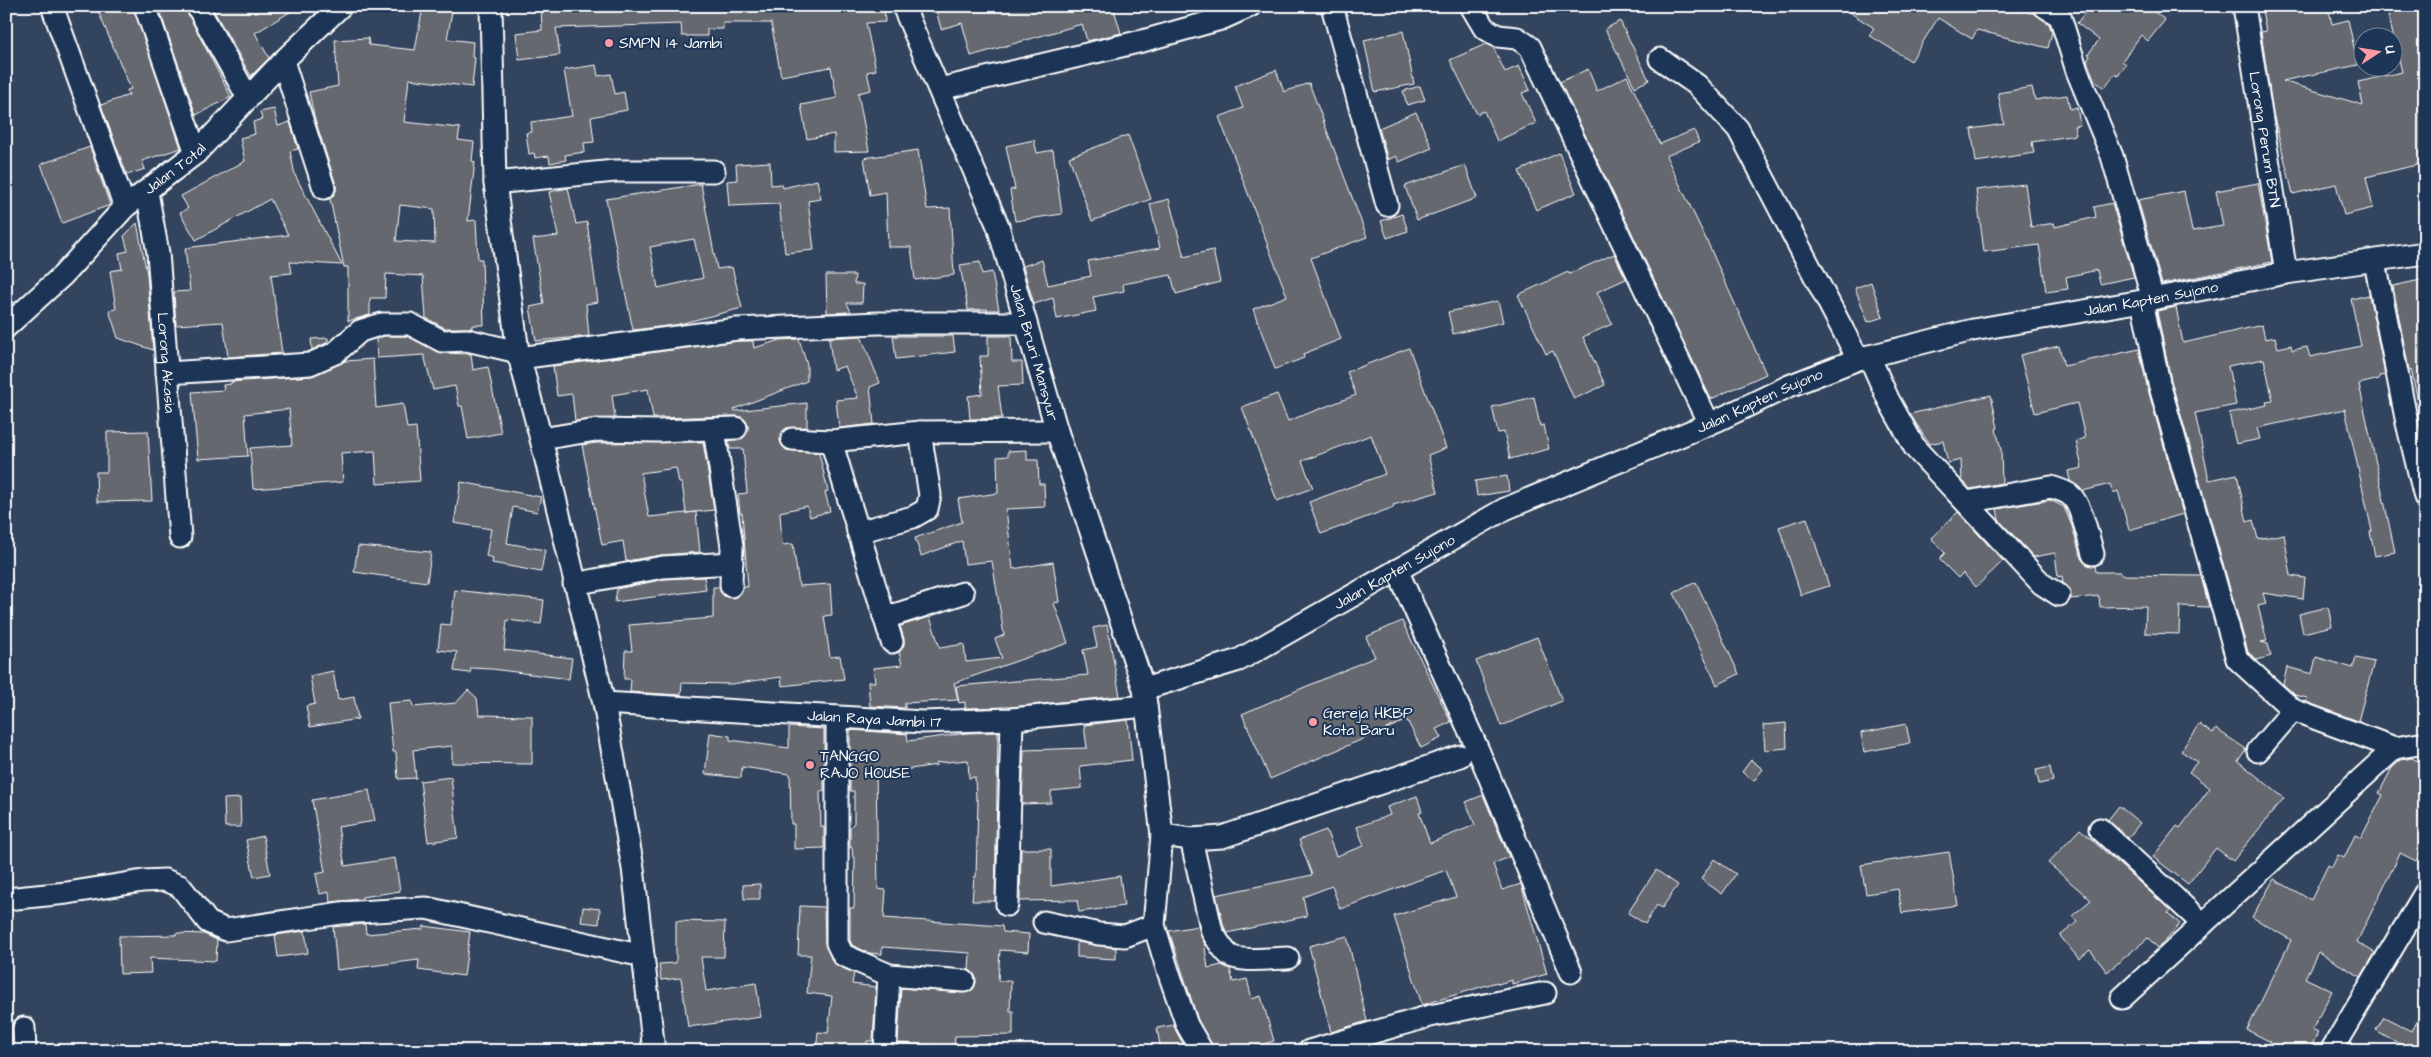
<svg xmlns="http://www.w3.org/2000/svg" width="2431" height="1057" font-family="'Architects Daughter',sans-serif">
  <rect width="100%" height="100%" fill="#33445e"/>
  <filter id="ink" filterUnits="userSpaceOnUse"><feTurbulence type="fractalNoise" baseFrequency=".02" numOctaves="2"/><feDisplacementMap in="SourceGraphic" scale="10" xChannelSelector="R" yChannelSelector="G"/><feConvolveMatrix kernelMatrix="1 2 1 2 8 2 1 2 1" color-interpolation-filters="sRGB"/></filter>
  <g filter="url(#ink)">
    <!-- building -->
    <g fill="#666770" stroke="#fff" fill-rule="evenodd">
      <path d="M99,6H133L181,148L142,161L145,169L127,175L101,105L129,95L127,90L131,89L98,11L100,10Z"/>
      <path d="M158,6H184L231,97L196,115Z"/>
      <path d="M211,6H300L255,33L269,58L251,76Z"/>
      <path d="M423,6H453L447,39L473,42L472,57L475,58L472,87L409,79L404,122L460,128L458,140L474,142L472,161L475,162L468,221L476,220L478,259H482L484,325H472V328H445L426,318L423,276L386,274L385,298H370V315L348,321V267H344L330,199L336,191V185L314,116L309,92L338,86L335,40L368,38L369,45L415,50ZM400,205L434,209L435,243L396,241Z"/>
      <path d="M541,6H884L885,22L866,23L876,70L867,72L871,90L858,93L869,151L834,152V134L807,139L801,105L837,98L831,67L781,76L771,23H723V29H707V36H682L681,24L556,28L560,55L519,60L516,33L542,30Z"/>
      <path d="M935,6H1113L1121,33L1087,41L1082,24L971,56L962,23L941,29Z"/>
      <path d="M1840,6H2004L2035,14L2049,24L2052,32L2048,48L1977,30L1972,39L1938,18L1911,61L1869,35L1874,28Z"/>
      <path d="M2090,6H2147L2165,20L2148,41L2141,35L2122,61L2126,64L2118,76L2115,74L2104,88L2095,81L2087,61L2090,56L2088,54L2099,40L2077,23Z"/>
      <path d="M2261,6H2328L2332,24L2348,20L2358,65L2282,81L2363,105L2358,82L2402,72L2388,14L2425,6V163L2366,177L2373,208L2344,215L2336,184L2293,194L2273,113L2261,32L2266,31Z"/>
      <path d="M1620,21L1649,80L1635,87L1605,29Z"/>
      <path d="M1403,31L1414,84L1375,92L1364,40Z"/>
      <path d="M1486,44L1493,47L1505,72L1519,66L1530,90L1522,93L1536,123L1497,141L1484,111L1477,114L1450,60Z"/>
      <path d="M596,65L598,76L611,74L615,94L624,92L627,110L591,117L594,142L584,143L585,152L565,155L566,160L550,163L549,156L535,158L534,153L529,154L526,133L532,132L531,122L572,116L564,70Z"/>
      <path d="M1588,69L1597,91L1627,76L1660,144L1694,130L1699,142L1666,156L1707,241L1766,374L1711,399L1560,82Z"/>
      <path d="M1276,70L1284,92L1309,83L1367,237L1311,258L1341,339L1303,354L1304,358L1275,369L1253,309L1287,296L1219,117L1243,108L1235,86Z"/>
      <path d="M1420,86L1425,100L1407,105L1403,91Z"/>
      <path d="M2032,87L2035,100L2067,95L2070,109L2077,107L2080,125L2074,126L2076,135L2032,142L2034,153L1976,162L1971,129L2004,124L1998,93Z"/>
      <path d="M274,109L278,126L290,122L298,149L290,151L295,175L342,265L290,262L292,273L271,275L282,353L228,357L223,322L176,325L174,292L190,291L185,248L288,235L270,199L196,240L180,213L188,208L181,196L245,161L240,138L255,134L253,122L262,119L260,112Z"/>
      <path d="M1416,112L1432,148L1399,162L1396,156L1388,160L1379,128Z"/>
      <path d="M1128,135L1151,199L1092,221L1069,157Z"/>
      <path d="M1034,140L1037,153L1053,150L1062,214L1015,221L1010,190L1015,189L1006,146Z"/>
      <path d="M90,147L110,205L62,223L41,164Z"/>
      <path d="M918,150L927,209L950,208L954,275L915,280L911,247H888L886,192L870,195L864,158Z"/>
      <path d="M1559,153L1576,193L1536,210L1519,171Z"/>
      <path d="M770,162L771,185L782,184L783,188L817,180L821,199L808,201L814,250L785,253L779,204L729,206L727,181L737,180L736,164Z"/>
      <path d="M1465,165L1477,198L1417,220L1405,186Z"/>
      <path d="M2258,183L2272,262L2162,284L2138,200L2184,191L2192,231L2223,226L2216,191Z"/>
      <path d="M701,184L717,269L732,267L742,308L675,325L633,330L606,199ZM694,239L703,278L658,288L650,247Z"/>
      <path d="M2025,184L2031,227L2054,223L2055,227L2096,217L2094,207L2112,203L2134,277L2100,284L2097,270L2066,277L2068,289L2046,292L2039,245L1984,252L1976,190Z"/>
      <path d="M568,188L576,224L587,222L598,302L586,304L589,336L536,341L530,307L544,304L533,239L558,236L549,192Z"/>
      <path d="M1169,199L1184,257L1213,250L1220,282L1176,294L1171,275L1123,284L1124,291L1093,297L1096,311L1057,319L1053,298L1034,304L1023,266L1042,260L1048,285L1091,276L1088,261L1160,248L1150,204Z"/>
      <path d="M1402,214L1408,231L1387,238L1381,221Z"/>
      <path d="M137,223L147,274L153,350L118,338L109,310L116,309L110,271L122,269L119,253L128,251L124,236Z"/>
      <path d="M1614,254L1626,279L1597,292L1612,324L1583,337L1605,385L1574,399L1553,351L1546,354L1518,295L1568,272L1569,274Z"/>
      <path d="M980,262L982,274L992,272L999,310H987V309L968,310L960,265Z"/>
      <path d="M826,275H855L854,284H863L862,303H847L851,312L827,313Z"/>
      <path d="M2425,279V401L2418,402L2411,369L2409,370L2393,286Z"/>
      <path d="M1871,282L1883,317L1868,322L1855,288Z"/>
      <path d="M2369,295L2385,375L2379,376V379L2359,384L2395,552L2375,556L2370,532L2372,531L2345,409L2257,428L2260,439L2236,444L2229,413L2267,405L2266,402L2273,401L2264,359L2228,366L2236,405L2195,413L2209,480L2237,474L2247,522L2253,520L2258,539L2284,534L2291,576L2305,578L2303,599L2263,593L2266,604L2258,606L2267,641L2261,642L2268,644L2271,656L2257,660L2248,652L2171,380L2157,311L2176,307L2183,343L2262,325L2265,339L2275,337L2278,348L2291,345L2292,350L2307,347L2310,357L2361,346L2351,299Z"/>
      <path d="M1498,301L1503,322L1453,334L1448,312Z"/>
      <path d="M384,336H407L442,353L471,354L473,370L488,367L501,433L468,439L462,406H459L455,386L433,390L424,355L377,358L376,339Z"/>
      <path d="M861,336L880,383L870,387L874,424L839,428L836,400L858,398L845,366L833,370L829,338Z"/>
      <path d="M893,336H953L955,352L896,359Z"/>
      <path d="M988,336H1011L1012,362H1022L1023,385L998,386L1002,418L970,419L968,396L982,394L980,356H988Z"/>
      <path d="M328,338V342L312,350L311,339Z"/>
      <path d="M799,339L807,365V381L734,409L735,411L807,403V427L787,428L782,432L780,439L786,450L819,453L828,491L825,492L830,511L810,517L807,506L780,512L782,545L793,544L799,586L830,584L832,615L824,616L830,657L840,656L844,679L782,686L781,677L731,684L682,683L681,695L630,692L631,679H624L625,651H632L629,625L713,618V587H719L724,596L731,598L737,597L743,587H748L742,513H740L738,494L747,493L743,449H730L728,441L743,438L748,427L746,421L736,416L653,418L648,389L612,395L615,418L575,421L572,394L557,396L553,366L738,341H753L754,348L780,340Z"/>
      <path d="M2059,346L2064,366L2139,349L2147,386L2183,514L2129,530L2118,491L2113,493L2110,484L2083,491L2070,481L2068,471L2082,468L2076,441L2085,438L2077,403L2035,413L2020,355Z"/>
      <path d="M1409,348L1446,448L1428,455L1438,492L1393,505L1394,507L1321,534L1309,502L1385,474L1371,435L1302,461L1313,488L1277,501L1242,407L1277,394L1288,421L1356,395L1347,372Z"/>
      <path d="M373,359L376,408L403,404L407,428L416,427L420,481L377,484L375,451L341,453L343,482L253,489L250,448L292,445L289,409L245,414L248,456L198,459L192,392L224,390L223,385L231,384V382L311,376L345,361Z"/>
      <path d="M1991,395L1998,428L1996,429L2001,449L2002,483L1970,489L1962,480L1961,460L1948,463L1943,441L1929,444L1910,414Z"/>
      <path d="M1534,397L1540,426L1544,425L1549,449L1510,459L1504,432L1498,433L1492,407Z"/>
      <path d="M148,431L152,501L97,502L96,472H107V432Z"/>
      <path d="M703,442L714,510L686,513L682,483H679L676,468L641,473L649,517L696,512L700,552L661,555L626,561L623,541L602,545L582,445L597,443Z"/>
      <path d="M1027,450V460H1038L1039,484H1044L1045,507L1006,509L1013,569L1053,562L1059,602L1054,603L1068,643L954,683L958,700L905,703V708L870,706L868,682H875L873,668L902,665L899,652L904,645V639L900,626L930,617L940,648L964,644L966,662L1002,658L995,639L1004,635L992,561L965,564L962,541L921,556L915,538L962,522L958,499L998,493L997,457L1008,456V451Z"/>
      <path d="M1507,476L1509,491L1477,496L1475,481Z"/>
      <path d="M461,482L541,497L537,512L513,507L507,543L545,550L541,572L492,563L493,558L486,556L491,529L454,523Z"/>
      <path d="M2050,500L2064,507L2072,526L2081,558L2085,563L2095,566L2096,572H2121V575L2201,576L2209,607L2180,606L2179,634L2145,633L2146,606L2100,607L2099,596L2071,599L2070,589L2063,583L2062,576L2058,577L2055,553L2034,557L1999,520L1997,509Z"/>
      <path d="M1958,512L2003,561L1976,587L1963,573L1958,578L1939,559L1945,553L1931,538Z"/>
      <path d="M1807,518L1829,586L1801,595L1779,527Z"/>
      <path d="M358,546L431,552L427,582L354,572Z"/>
      <path d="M704,577L706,590L615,602L617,589L665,579Z"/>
      <path d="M1696,582L1739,674L1717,685L1674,593Z"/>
      <path d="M455,590L544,600L541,624L507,620L504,650L572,658L569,679L492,669L471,668L470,673L454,671L457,652L438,650L441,624L451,625Z"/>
      <path d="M2328,607L2332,626L2303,633L2299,614Z"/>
      <path d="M1402,621L1451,722L1436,729L1441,738L1421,748L1407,720L1270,779L1242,714L1375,657L1366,637Z"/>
      <path d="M1107,625L1120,696L1011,707L965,708V702L959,703L956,686L1088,675L1083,650L1097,647L1093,628Z"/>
      <path d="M1537,637L1562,701L1501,726L1476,661Z"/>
      <path d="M2316,657L2353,668L2356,658L2374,662L2358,721L2306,702L2307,698L2295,695L2283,684L2287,667L2312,674Z"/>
      <path d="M333,671L338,700L354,697L358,719L310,727L306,706L315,704L310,676Z"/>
      <path d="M468,690L477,698L479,715L532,716V764L452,763V746L413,750L416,778L398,779L396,752H393L388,703L412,701L413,707L456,703Z"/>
      <path d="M1128,720L1132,760L1080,766L1082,788L1051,791V803L1022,804L1024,750L1087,748L1084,725Z"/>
      <path d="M1786,723L1787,748L1765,750L1763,725Z"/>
      <path d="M1906,724L1910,743L1864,752L1861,733Z"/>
      <path d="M2199,724L2213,734L2216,729L2246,749L2238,761L2284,798L2233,861L2216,848L2188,884L2153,857L2177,826L2180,828L2210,788L2189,772L2197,762L2181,751Z"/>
      <path d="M789,727L824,729V791H820L821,827H824V848L794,849V824H791L790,774L742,767L741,778L705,774L710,733L730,736V740L789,748Z"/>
      <path d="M850,730L907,734L908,741L967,733L998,732L995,901H972L974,877H976L978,800H976L975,777L969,778L968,760L936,763L937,765L910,769L876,772L878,889L886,890L884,918L1002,926L1003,932L1029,934L1028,952L1000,950L998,981H1011L1010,1011H1013V1035L955,1036L954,1047L898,1043L901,988L963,993L974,988L976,982L975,975L969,970L970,953L882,947V954L869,953L852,945L850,940V908H854L855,858H853L852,847L850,848V827L854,823V791H850Z"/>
      <path d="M2412,758L2423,764L2418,773L2425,777V843L2416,861L2400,853L2357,942L2375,953L2361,977L2318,952L2305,978L2332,991L2312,1030L2318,1033L2309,1051H2267L2271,1042L2247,1030L2291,940L2252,917L2274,879L2311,900L2328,865L2332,867L2338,855L2344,858L2355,835L2361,838L2383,795L2379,793L2392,768L2401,760Z"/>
      <path d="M1751,760L1763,769L1754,781L1742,772Z"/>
      <path d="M2050,767L2053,781L2039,784L2036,770Z"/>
      <path d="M451,777L458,838L428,842L420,781Z"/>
      <path d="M369,790L375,821L338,827L345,866L395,858L400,891L362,897V899L330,902L329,892L320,894L316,874L325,872L312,800Z"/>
      <path d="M1483,795L1509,857L1493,864L1502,890L1521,884L1547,974L1512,984V980L1498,984L1497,982L1422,1005L1394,916L1456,897L1446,870L1340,909L1332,886L1303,897L1307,916L1227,933L1224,927L1216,895L1312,875L1299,840L1326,830L1336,856L1364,846L1357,827L1390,815L1387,807L1417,796L1422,812L1419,813L1430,843L1475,825L1466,802Z"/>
      <path d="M240,798L241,827H225L224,799Z"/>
      <path d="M2119,806L2140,823L2128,838L2108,820Z"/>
      <path d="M2080,829L2170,910L2168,913L2180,924L2158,948L2148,938L2107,972L2090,950L2079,959L2060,936L2077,922L2072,916L2091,900L2048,863Z"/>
      <path d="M263,836L270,874L254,877L246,840Z"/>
      <path d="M1021,849H1051V886L1120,876L1124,906L1079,912L1077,900L1020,901Z"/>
      <path d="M1949,852L1958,905L1902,913L1898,889L1866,894L1861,865Z"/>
      <path d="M1714,859L1736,874L1722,894L1701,879Z"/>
      <path d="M1656,870L1678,885L1662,908L1657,905L1645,924L1628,913Z"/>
      <path d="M760,884V899H744L743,885Z"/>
      <path d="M800,906L824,907L825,943L832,961L838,966L854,973L852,984L876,987L873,1041H867V1051H816L818,1032L828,1033L832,996L807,993L811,955H798Z"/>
      <path d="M583,907L600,909L599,924L581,922Z"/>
      <path d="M676,921L725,922L724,957H701L706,991L756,983L761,1017L688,1027L681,978L661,980L659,964L676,963Z"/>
      <path d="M365,924L366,934L423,929L424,926L470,932L464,976L418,970L419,960L337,970L333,927Z"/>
      <path d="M1198,926L1204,942L1208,968L1222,965L1230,969L1233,982L1247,979L1252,999L1261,996L1274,1041L1239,1051H1214L1198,1020L1169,931Z"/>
      <path d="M305,931L308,953L278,957L275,935Z"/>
      <path d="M176,933L204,934L217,940L216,961L150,958L151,973L120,974L119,936L176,935Z"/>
      <path d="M1347,936L1367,1021L1331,1032L1309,946Z"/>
      <path d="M1077,942L1116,948V959L1077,957Z"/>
      <path d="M2425,1007V1051H2411L2376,1030L2384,1017L2412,1031Z"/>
      <path d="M1174,1025L1176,1031L1187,1051H1161L1157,1028Z"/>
    </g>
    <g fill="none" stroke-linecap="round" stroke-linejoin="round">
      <defs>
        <g id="minor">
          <path d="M52,6L125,207"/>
          <path d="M145,6L196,153"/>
          <path d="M197,6L248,98"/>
          <path d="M491,6L495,183L518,352L541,439L604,703L633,868L654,1051"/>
          <path id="s1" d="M903,6L998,226L1057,431L1144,689L1162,835L1154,925L1167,968L1187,1025L1202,1051"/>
          <path d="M1332,6L1387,205"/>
          <path d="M1471,6L1484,28L1498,36L1517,38L1530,47L1709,424"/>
          <path d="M2044,6L2060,16L2077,71L2112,156L2153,299"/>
          <path id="s2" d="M2244,6L2286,273"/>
          <path d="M1660,59L1697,85L1738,129L1858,359"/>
          <path d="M283,61L324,188"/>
          <path d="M940,89L1146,40L1221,19L1250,6"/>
          <path d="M495,183L615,171H714"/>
          <path id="s3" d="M147,192L158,253L180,537"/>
          <path d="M2375,262L2407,423L2425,497"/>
          <path d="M2142,301L2159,383L2237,659L2293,710L2395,748L2425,743"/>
          <path id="s4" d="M6,327L63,275L125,207L196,153L283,61L341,6"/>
          <path d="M1869,356L1888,399L1915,448L2042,584L2059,595"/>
          <path d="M519,358L737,329L878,323H1026"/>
          <path d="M167,373L310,364L335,353L360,331L382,324H410L442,341L467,340L518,352"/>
          <path d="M714,430L732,546L731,586"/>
          <path d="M541,439L596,430L658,431L736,428"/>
          <path d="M792,439L831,441L920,432L1057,431"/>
          <path d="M831,441L892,642"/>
          <path d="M1967,502L2051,487C2057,489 2065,491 2070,495C2081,503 2089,540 2093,554"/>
          <path d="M858,532L913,517L927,509L930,495L920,432"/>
          <path d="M1397,570L1478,750L1571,972"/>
          <path d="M574,584L663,567L732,563"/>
          <path d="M885,618L963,593"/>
          <path id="s5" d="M1144,689L1239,660L1505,509L1718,420L1789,386L1858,359L1973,330L2142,301L2286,273L2425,253"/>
          <path id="s6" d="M604,703L923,722L1012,719L1146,706"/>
          <path d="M837,717V943L843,955L889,975L964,981"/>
          <path d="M2258,751L2293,710"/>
          <path d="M2100,829L2203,924"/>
          <path d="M1162,835L1191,839L1222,837L1460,756"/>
          <path d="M1191,839L1212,932C1217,939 1222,949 1229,955C1240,963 1274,958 1288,958"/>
          <path d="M6,899L67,893L143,881L165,880L180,886L208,922L226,930L341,913L426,908L643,956"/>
          <path d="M1007,905L1012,719"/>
          <path d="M1044,922L1099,934L1125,936L1154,925"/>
          <path d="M2122,998L2395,748"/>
          <path d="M24,1028L25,1051"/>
          <path d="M885,1051L889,975"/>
          <path d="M1309,1051L1430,1016L1545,993"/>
          <path d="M2331,1051L2425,893"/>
        </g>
      </defs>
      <!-- minor casing -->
      <use href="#minor" stroke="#fff" stroke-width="25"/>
      <!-- minor -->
      <use href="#minor" stroke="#1d3557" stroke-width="21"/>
    </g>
  </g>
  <!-- markers -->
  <g fill="#ff9aa2" stroke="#1d3557" stroke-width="2">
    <circle cx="609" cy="43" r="5"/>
    <circle cx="1313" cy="722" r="5"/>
    <circle cx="810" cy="765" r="5"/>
  </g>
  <g text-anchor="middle" stroke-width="4" stroke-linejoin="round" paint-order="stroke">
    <!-- poi labels -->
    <g font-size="15" fill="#fff" stroke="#1d3557" text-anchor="start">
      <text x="619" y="48">SMPN 14 Jambi</text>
      <text x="1323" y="718">Gereja HKBP<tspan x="1323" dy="17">Kota Baru</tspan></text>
      <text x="820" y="761">TANGGO<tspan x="820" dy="17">RAJO HOUSE</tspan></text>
    </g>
    <!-- street labels -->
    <g font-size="15" fill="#fff" stroke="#1d3557">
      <text dy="5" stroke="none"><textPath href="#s2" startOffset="135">Lorong Perum BTN</textPath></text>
      <text dy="5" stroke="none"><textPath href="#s4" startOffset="232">Jalan Total</textPath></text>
      <text dy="5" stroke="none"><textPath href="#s5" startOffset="1088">Jalan Kapten Sujono</textPath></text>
      <text dy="5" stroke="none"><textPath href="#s1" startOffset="371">Jalan Bruri Mansyur</textPath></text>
      <text dy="5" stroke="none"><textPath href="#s3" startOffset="172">Lorong Akasia</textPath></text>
      <text dy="5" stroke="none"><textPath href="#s5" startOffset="682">Jalan Kapten Sujono</textPath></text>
      <text dy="5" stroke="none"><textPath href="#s5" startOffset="278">Jalan Kapten Sujono</textPath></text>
      <text dy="5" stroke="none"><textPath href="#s6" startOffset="271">Jalan Raya Jambi 17</textPath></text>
    </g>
  </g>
  <!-- margin -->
  <rect width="2431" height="1057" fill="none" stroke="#1d3557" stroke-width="25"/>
  <rect x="12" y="12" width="2406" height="1032" fill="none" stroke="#fff" stroke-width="2" filter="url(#ink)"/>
  <!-- north arrow -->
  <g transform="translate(2378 52) rotate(78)"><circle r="24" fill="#1d3557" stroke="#77869a"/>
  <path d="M0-4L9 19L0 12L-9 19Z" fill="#ff9aa2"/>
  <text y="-8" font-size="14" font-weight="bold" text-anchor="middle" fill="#ffffff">U</text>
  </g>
</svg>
